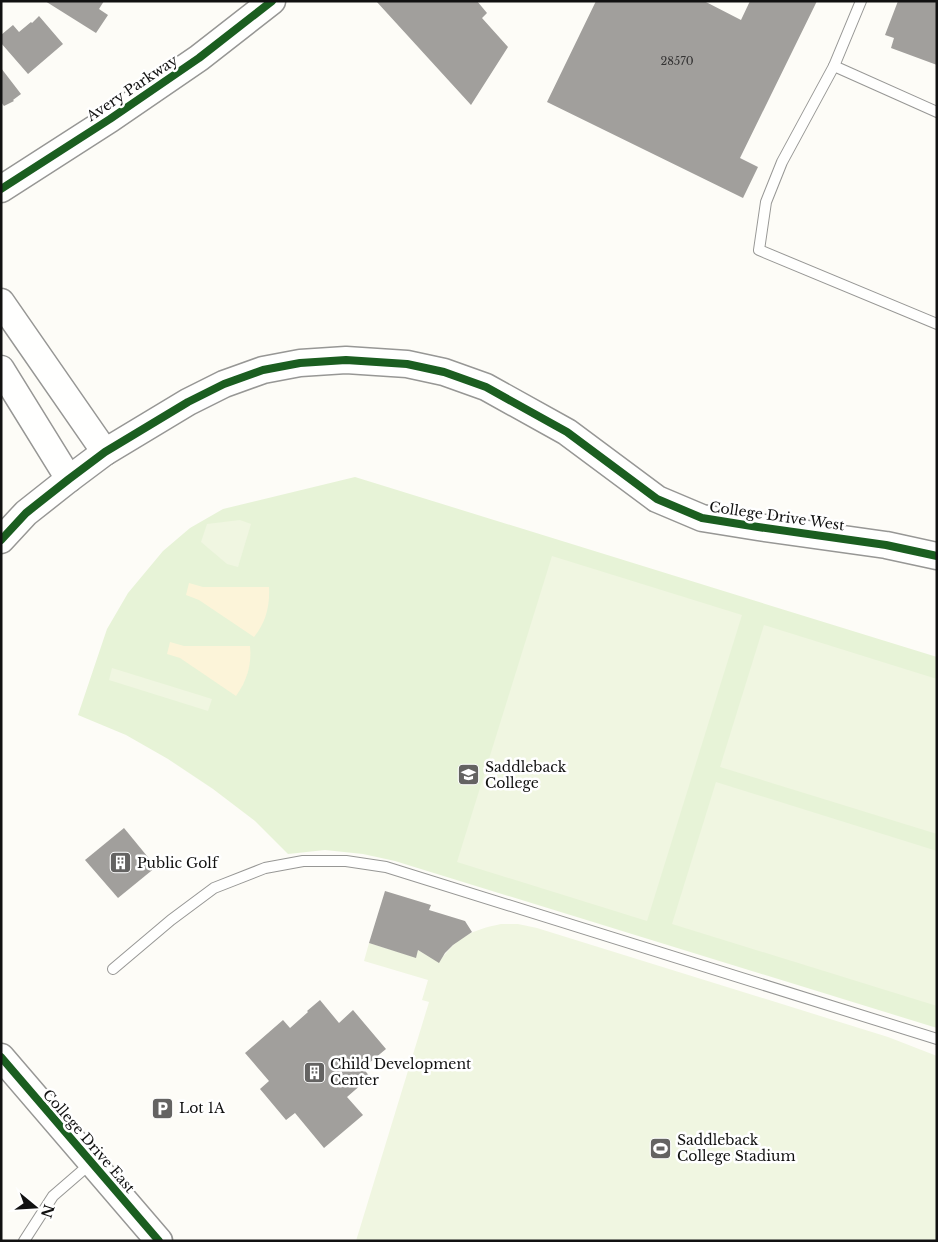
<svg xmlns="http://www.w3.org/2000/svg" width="938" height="1242" font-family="'Libre Baskerville',serif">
  <rect width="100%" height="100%" fill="#fdfcf7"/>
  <!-- green -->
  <path fill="#e7f3d7" d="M355,477L937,657V1028L395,861L363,854L325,850L288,854L255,821L213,789L168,759L126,735L78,715L107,629L128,593L163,551L190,528L223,509Z"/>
  <!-- sand -->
  <g fill="#fcf4d9">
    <path d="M189,583L203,587H269C270,606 266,622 254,637L199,600L186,595Z"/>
    <path d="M170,642L184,646H250C252,664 247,681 236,696L180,658L167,654Z"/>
  </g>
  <!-- pitch -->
  <g fill="#f0f6e1">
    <path d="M240,520L251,524L238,567L227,564L201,542L207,524Z"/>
    <path d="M552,556L742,615L647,921L457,862Z"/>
    <path d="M764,625L937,679V834L720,767Z"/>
    <path d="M112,668L212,699L208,711L109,680Z"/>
    <path d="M716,782L937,851V1006L672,924Z"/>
    <path d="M501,924H518L537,928L888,1037L937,1056V1241H356L429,1002L422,1000L428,980L364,961L369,943L415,957L418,950L439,962C457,937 472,930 501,924Z"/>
  </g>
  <!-- building -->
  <g fill="#a19f9c">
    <path d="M45,1H104L99,9L108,15L96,33Z"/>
    <path d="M376,1H477L487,13L482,18L508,47L471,105Z"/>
    <path d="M596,1H704L741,20L750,1H817L740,158L758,167L743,198L547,102Z"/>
    <path d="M898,1H937V65L891,48L894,38L885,35Z"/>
    <path d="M39,16L63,44L28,74L1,43V35L13,25L19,32L31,22L32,23Z"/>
    <path d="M1,68L21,94L13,100L14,101L4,106L1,102Z"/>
    <path d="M124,828L156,867L118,898L85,860Z"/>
    <path d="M385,891L431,905L429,910L465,921L472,932L453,945L445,953L439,963L418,950L416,958L369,943Z"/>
    <path d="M320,1000L339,1023L353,1010L386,1049L363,1068L370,1077L347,1097L363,1115L324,1148L295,1113L286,1120L260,1089L269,1081L245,1053L283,1020L290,1028L308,1012L307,1011Z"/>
  </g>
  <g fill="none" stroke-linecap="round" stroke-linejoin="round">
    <defs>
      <g id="service">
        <path d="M861,1L834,66L937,112"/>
        <path d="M834,66L782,162L766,202L759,250L937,324"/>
        <path d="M113,969L171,920L214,888L265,868L303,861H346L386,867L937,1039"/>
        <path d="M24,1241L53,1196L90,1164"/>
      </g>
      <g id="tertiary">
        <path d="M1,189L110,119L199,58L272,1"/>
        <path d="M1,302L105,452"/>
        <path d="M1,369L69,479"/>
        <path d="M1,540L26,513L69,479L105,452L188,402L224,384L263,370L300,363L346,360L407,364L444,372L486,387L567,432L657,499L702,518L758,527L886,545L937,556"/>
        <path d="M1,1057L159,1241"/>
      </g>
    </defs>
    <!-- service casing -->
    <use href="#service" stroke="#979795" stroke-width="12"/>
    <!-- tertiary casing -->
    <use href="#tertiary" stroke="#979795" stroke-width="29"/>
    <!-- service -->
    <use href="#service" stroke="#fffffe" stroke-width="10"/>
    <!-- tertiary -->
    <use href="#tertiary" stroke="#fffffe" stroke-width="26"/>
    <defs>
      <g id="cycleway">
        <path d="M1,189L110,119L199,58L272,1"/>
        <path d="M1,540L26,513L69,479L105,452L188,402L224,384L263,370L300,363L346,360L407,364L444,372L486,387L567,432L657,499L702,518L758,527L886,545L937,556"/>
        <path d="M1,1057L159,1241"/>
      </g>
    </defs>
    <!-- cycleway casing -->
    <use href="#cycleway" stroke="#fff" stroke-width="11"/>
    <!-- cycleway -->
    <use href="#cycleway" stroke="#1b5e20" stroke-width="8"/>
  </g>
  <!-- icons -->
  <defs>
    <symbol id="university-square" viewBox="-11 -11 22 22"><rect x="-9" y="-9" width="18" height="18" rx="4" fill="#646362" stroke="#fff"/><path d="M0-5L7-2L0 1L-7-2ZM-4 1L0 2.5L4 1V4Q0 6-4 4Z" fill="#fff"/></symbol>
    <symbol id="building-square" viewBox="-11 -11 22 22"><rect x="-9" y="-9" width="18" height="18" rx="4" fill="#646362" stroke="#fff"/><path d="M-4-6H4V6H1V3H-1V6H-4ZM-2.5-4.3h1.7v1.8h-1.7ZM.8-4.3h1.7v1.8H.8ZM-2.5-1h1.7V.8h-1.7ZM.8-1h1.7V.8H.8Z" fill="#fff"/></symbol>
    <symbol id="parking-square" viewBox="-11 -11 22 22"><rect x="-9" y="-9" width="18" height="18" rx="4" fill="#646362" stroke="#fff"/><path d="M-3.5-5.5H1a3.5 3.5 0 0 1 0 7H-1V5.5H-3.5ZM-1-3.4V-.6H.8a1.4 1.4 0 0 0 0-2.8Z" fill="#fff"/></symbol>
    <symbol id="stadium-square" viewBox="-11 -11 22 22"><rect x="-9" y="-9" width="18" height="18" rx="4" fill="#646362" stroke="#fff"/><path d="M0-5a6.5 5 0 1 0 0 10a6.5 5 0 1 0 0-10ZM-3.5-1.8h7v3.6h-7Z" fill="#fff"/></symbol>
  </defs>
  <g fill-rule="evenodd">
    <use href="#university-square" x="456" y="762" width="25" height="25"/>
    <use href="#building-square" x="108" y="850" width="25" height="25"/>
    <use href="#building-square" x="302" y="1060" width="25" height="25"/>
    <use href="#parking-square" x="150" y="1096" width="25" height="25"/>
    <use href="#stadium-square" x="648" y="1136" width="25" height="25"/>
  </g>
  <g text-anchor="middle" stroke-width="5" stroke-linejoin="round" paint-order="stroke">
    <!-- number labels -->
    <g font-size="11" fill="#353434">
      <text x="677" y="65">28570</text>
    </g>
    <!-- street labels -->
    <g font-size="14" fill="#111" stroke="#fff">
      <text transform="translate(132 88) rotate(-34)" y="5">Avery Parkway</text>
      <text transform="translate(777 516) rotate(8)" y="5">College Drive West</text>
      <text transform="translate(89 1141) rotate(49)" y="5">College Drive East</text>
    </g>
    <!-- poi labels -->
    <g font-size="14" fill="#111" stroke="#fff" text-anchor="start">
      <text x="485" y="772">Saddleback<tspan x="485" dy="16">College</tspan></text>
      <text x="137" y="868">Public Golf</text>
      <text x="330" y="1069">Child Development<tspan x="330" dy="16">Center</tspan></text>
      <text x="179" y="1113">Lot 1A</text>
      <text x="677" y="1145">Saddleback<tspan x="677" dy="16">College Stadium</tspan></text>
    </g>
  </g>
  <!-- border -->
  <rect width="938" height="1242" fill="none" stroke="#111111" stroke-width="5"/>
  <!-- north arrow -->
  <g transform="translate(35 1207) rotate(108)" stroke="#ffffff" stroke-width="4" paint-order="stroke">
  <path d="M0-4L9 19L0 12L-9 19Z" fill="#111111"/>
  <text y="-8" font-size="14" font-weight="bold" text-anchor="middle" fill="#111111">N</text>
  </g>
</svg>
